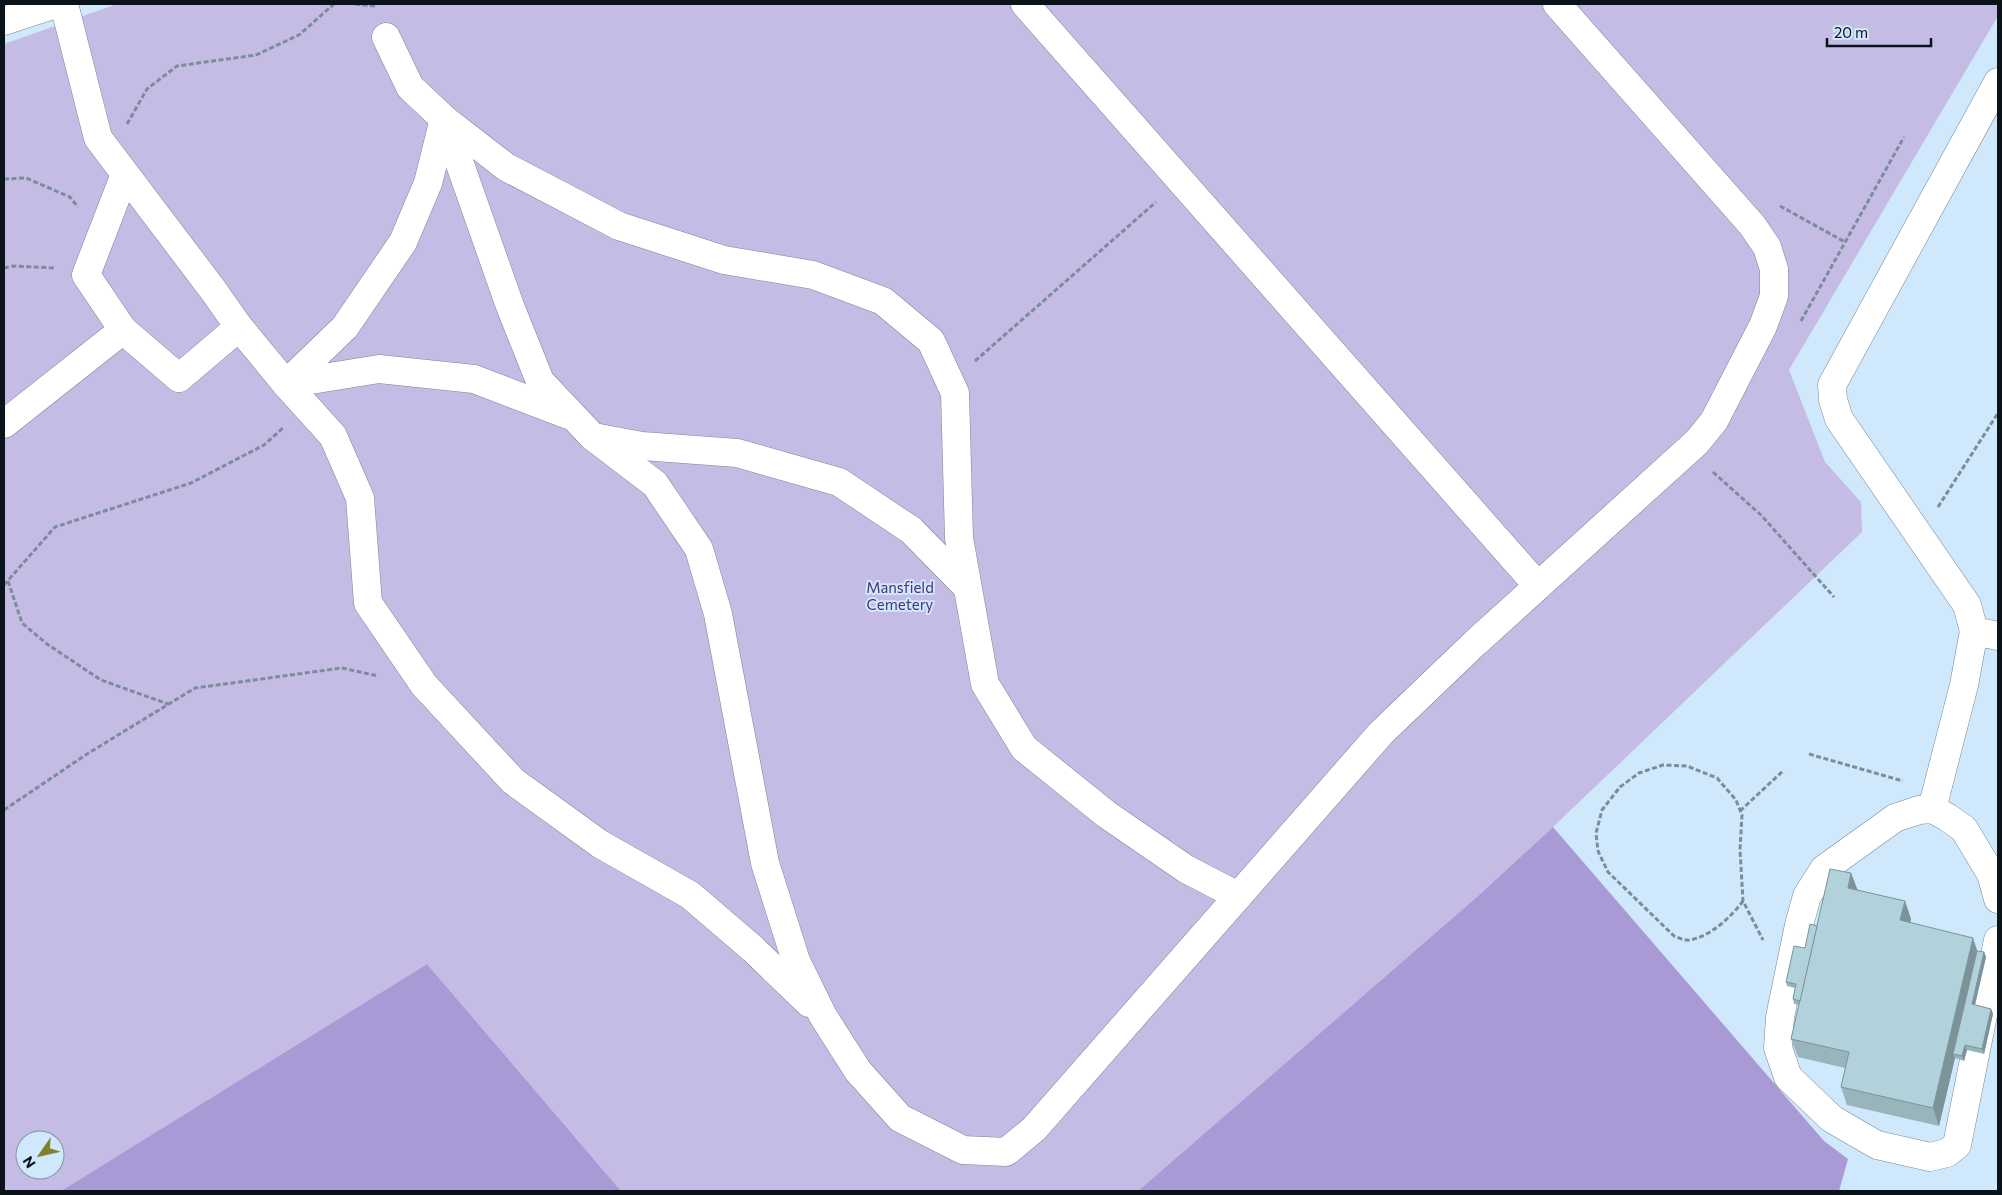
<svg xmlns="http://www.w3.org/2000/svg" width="2002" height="1195" font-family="Commissioner,sans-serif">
  <rect width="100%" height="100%" fill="#d0e8fc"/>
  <!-- green -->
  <path fill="#c5bce5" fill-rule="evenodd" d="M117,4H1998V16L1789,370L1825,462L1861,502L1862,532L1553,827L1478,896L1138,1191H621L427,964L61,1191H4V44ZM25,1140H55V1170H25Z"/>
  <!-- forest -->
  <g fill="#a99ad5">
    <path d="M1553,827L1824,1141L1848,1159L1839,1191H1138L1478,896Z"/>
    <path d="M427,964L621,1191H61Z"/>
  </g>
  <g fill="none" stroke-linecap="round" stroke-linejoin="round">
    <defs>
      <g id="minor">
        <path d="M64,4L98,138L213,290L239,327L286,384L333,436L360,498L368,603L424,685L513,781L600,844L690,895L753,949L809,1003"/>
        <path d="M1025,4L1538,586"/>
        <path d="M4,21L56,4"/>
        <path d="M386,37L410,87L444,119L510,306L540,381L592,436L655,484L699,549L718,614L765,863L796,961L823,1016L858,1071L900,1118L963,1150L1006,1152L1034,1129L1381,733L1475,643L1697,442L1714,421L1763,326L1774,296V269L1767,247L1752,225L1557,4"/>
        <path d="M1998,82L1832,385L1833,400L1839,419L1967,605L1974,631L1998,636"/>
        <path d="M125,174L86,275L123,330L179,378L239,327"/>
        <path d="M286,384L345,327L403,242L428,183L444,119L506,167L619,226L724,260L813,275L883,301L931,341L955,393L959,538L985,684L1024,748L1106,814L1186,869L1238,896"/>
        <path d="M286,384L379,369L474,379L568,415"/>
        <path d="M4,424L123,330"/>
        <path d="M599,438L642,446L737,453L839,482L911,530L966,586"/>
        <path d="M1932,809L1964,685L1974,631"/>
        <path d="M1998,899L1991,874L1964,829L1947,817L1932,809L1919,810L1895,818L1824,869L1807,896L1799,925L1780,1017L1778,1048L1788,1077L1832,1119L1877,1145L1930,1157L1947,1153L1957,1145L1998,940"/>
      </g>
    </defs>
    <!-- minor casing -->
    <use href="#minor" stroke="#728899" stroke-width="29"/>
    <!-- path -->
    <g stroke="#7b8c9a" stroke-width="3" stroke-dasharray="5 2.5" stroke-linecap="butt">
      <path d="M355,4L376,6"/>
      <path d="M127,124L147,89L177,66L256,55L299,35L334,4"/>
      <path d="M4,179L26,178L70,197L78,207"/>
      <path d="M1780,206L1845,242"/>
      <path d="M4,268L13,266L55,268"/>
      <path d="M1801,321L1904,137"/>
      <path d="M975,361L1156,202"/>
      <path d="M1713,472L1761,515L1834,597"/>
      <path d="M1938,507L1998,413"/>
      <path d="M8,581L22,623L47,644L101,680L168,704"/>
      <path d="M4,585L55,527L191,483L264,445L284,427"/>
      <path d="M1809,754L1903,781"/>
      <path d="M4,810L87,754L195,688L342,668L378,676"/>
      <path d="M1740,811L1784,770"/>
      <path d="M1743,901C1731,917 1711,936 1690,940C1685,941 1679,938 1674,936L1608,872L1598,851L1596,833L1602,810L1620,787L1639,773L1663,765L1687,766L1717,778L1736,800L1742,815L1740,850L1743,901L1763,940"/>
    </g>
    <!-- minor -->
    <use href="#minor" stroke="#fff" stroke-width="28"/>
  </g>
  <!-- wall -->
  <path fill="#98b5bc" d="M1851,873L1857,890L1905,901L1911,919L1910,922L1977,951L1984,952L1986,957L1975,1005L1991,1009L1993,1014L1984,1054L1967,1050L1964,1061L1955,1058L1939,1126L1847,1105L1841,1087L1845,1068L1798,1057L1791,1039L1799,1005L1794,1004L1793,999L1795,988L1787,986L1786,982L1817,926Z"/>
  <!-- shaded-wall -->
  <g fill="#7c9399">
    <path d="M1851,873L1858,891L1848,888Z"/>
    <path d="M1905,901L1911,919L1907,938L1900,920Z"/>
    <path d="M1973,938L1979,956L1953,1054L1955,1058L1939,1126L1933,1108Z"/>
    <path d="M1984,952L1986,957L1974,1009L1972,1004Z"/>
    <path d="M1991,1009L1993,1014L1984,1054L1982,1049Z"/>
    <path d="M1965,1045L1967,1050L1964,1061L1962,1056Z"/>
  </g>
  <!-- building -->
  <g fill="#b1d2db" stroke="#7c9399">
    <path d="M1830,869L1851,873L1848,888L1905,901L1900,920L1973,938L1933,1108L1841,1087L1849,1052L1791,1039Z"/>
    <path d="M1810,924L1817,926L1800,1001L1793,999L1796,984L1786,982L1794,946L1805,948Z"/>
    <path d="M1977,951L1984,952L1972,1004L1991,1009L1982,1049L1965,1045L1962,1056L1953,1054Z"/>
  </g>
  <g text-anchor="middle" stroke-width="4" stroke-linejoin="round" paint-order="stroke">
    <!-- park labels -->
    <g font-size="15" fill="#483177" stroke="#d0e8fc">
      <text x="900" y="593">Mansfield<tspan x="900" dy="17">Cemetery</tspan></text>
    </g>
  </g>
  <!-- border -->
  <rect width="2002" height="1195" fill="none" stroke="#0a1319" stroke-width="10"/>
  <!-- north arrow -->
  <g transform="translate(40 1155) rotate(236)"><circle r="24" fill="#d0e8fc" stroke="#8193a1"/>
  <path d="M0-4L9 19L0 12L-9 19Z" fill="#81812b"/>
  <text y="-8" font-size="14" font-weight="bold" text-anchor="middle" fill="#0a1319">N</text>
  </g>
  <!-- scale -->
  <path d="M1827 38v8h104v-8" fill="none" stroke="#0a1319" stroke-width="2.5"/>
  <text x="1834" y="38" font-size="15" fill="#0a1319" stroke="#d0e8fc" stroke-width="4" paint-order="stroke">20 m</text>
</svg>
